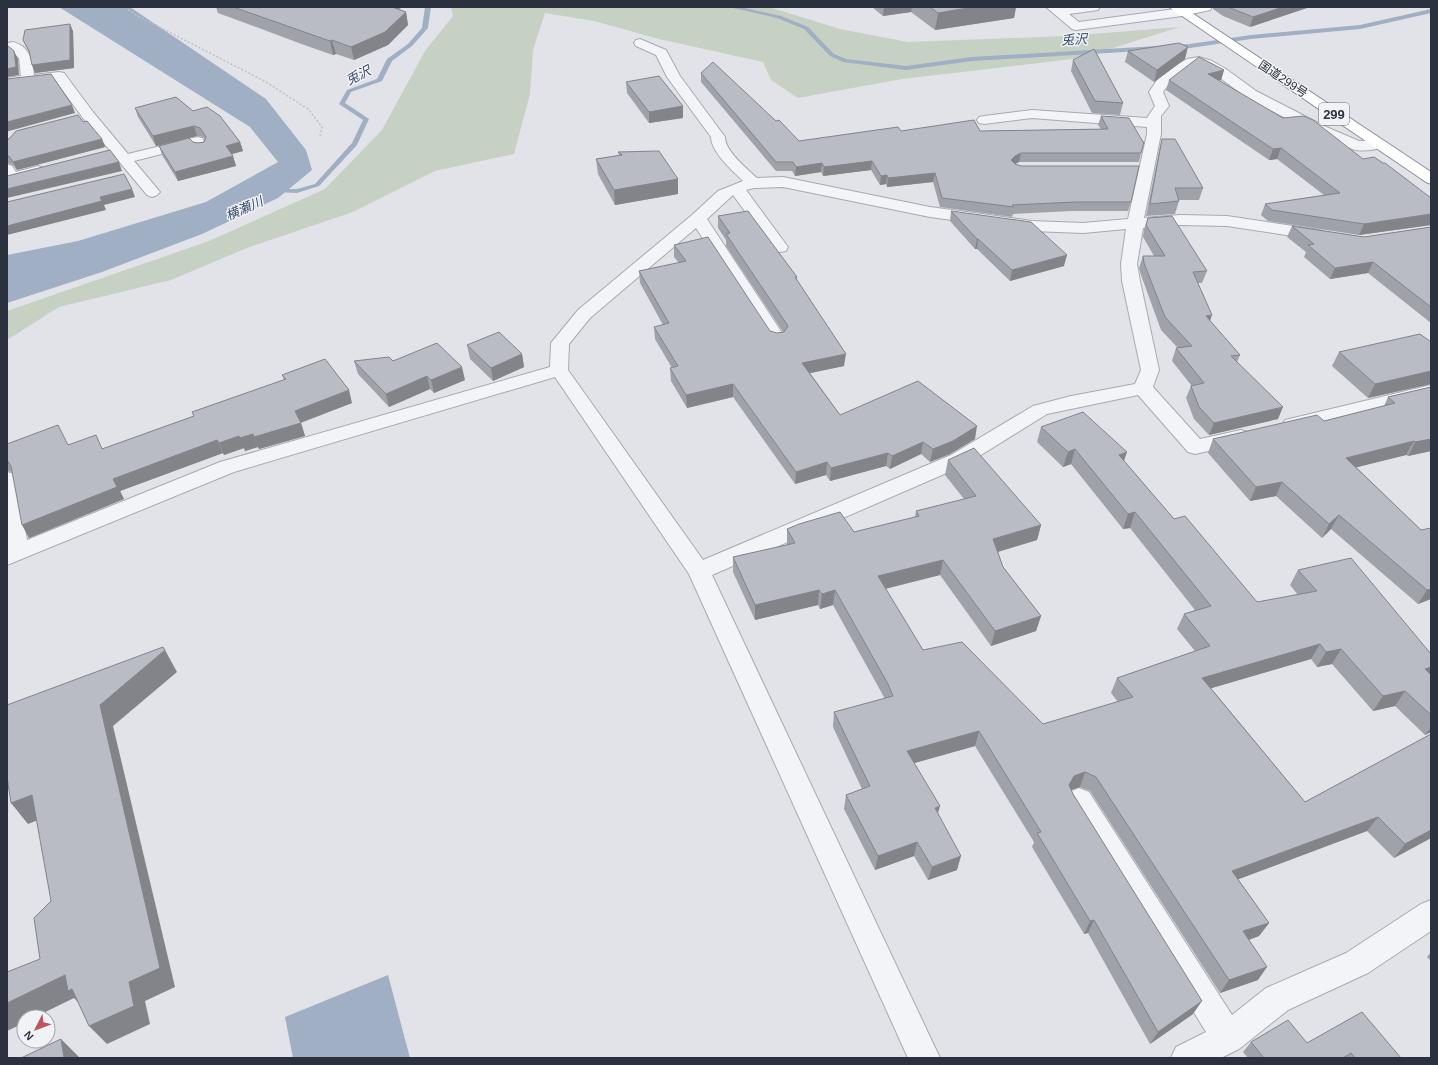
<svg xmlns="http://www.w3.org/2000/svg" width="1438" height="1065" font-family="Arial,'Noto Sans JP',sans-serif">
  <rect width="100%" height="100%" fill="#e1e3e8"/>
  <!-- green -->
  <path fill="#c6d1c3" d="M451,7H769L840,29L908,42L1066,36L1180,27L1081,58L902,79L798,98L771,80L763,62L659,39L594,21L545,13L533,50L530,94L514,154L435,171L353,212L247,248L171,280L59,307L7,340V311L209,241L325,189L382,130L425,51L453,16Z"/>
  <!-- water -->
  <g fill="#a0afc4">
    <path d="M59,7H130L266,99L306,150L312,170L278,198L202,234L102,272L7,303V255L78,241L206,202L278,162L250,127Z"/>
    <path d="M388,975L410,1058H293L285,1017Z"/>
  </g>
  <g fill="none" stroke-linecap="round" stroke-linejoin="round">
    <!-- stream -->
    <g fill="#a0afc4" fill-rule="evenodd">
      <path d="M425,7H431L428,28L412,46L392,61L382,81L351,92L345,103L369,119L357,145L319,186L297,193L275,192L273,191L277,189H297L315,184L352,143L363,120L339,104L347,90L377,79L387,59L408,44L422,28Z"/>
      <path d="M729,7H740L781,16L808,27L834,54L846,59L906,66L972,57L1190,44L1251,35L1360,25L1431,9V13L1360,29L1251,39L1190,48L972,61L906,70L843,62L830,56L804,29L777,18Z"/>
    </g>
    <defs>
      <g id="minor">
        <path d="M1046,7H1100L1098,10L1069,14L1079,22L1182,8L1186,9L1188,12L1186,15L1182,16L1076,30L1072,29Z"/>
        <path d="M640,39L666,50L680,76L725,137C725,151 747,169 757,178L783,177L930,207L1032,221L1083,223L1128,219L1147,134V127L1032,118L984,124L979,123L977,120L979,117L984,116L1032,110L1147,118L1155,106L1149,92L1157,80L1177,65L1187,59L1199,57L1212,61L1226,69L1256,91L1324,126L1359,141L1379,140L1384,141L1386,144L1384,147C1374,150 1362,152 1352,149C1316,133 1280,117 1247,97C1230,87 1216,72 1198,65C1186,69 1170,81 1163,92L1169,106L1161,116V134L1144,218L1180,215L1227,216L1319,230L1325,232L1327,235L1325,238L1319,240L1227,226L1180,225L1143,228L1137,264L1140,281L1159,370L1153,387L1200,439L1241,430L1248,432L1251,437L1248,442L1195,454L1188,452L1138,395L1047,414L965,465L712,575L940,1058H908L689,574L555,377L234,472L7,565V472L14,474L17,479L27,540L220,462L550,367L551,343L578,310L692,215L718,191L743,181C733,171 711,152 711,137L667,77L656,55L636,46L634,43L636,40ZM783,187L930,217L1032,231L1083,233L1126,229L1121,264L1122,281L1141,370L1135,384L1071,396L1033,406L951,455L703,560L568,370L569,344L590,318L696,228L771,343L777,344L783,343L786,339L707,219L733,195L774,251L780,252L786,251L788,247L746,190L754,188Z"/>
        <path d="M13,42C29,46 33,60 34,75L59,72L64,73L93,112L128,154L197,137L202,138L208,147L206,150L201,151L196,150L193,146L134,161L160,192L157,195L152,197L147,195L83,118L55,80L7,86V78L21,76L19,58L7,47L8,43Z"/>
        <path d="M7,164L12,166L16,172L38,166L43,168L46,171L43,174L11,183L7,182Z"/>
        <path d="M1431,385V397L1292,431L1285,430L1282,425L1285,420Z"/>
        <path d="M1079,788L1089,792L1232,1015L1266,988L1346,953L1421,904L1431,900V931L1368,973L1288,1010L1239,1049L1221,1058H1171L1176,1047L1206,1032L1069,808L1065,800L1069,792Z"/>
      </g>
      <path id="major" d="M1189,7H1212L1210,10L1182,16L1178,15L1176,12L1178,9Z"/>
      <path id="highway" d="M1169,7H1183L1431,172V184L1426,182Z"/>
    </defs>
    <!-- minor casing -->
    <use href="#minor" stroke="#a7aab2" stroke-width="2"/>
    <!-- major casing -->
    <use href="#major" stroke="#a2a7b2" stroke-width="2"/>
    <!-- highway casing -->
    <use href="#highway" stroke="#8a909d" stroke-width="2"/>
    <!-- path -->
    <path stroke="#bfc1c7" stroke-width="1.5" stroke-dasharray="2 2" stroke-linecap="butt" d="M125,7L136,15L266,82L308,109L322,127L320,136"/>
    <!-- minor -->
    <use href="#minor" fill="#f3f4f7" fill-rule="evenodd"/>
    <!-- major -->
    <use href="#major" fill="#fff" fill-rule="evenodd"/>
    <!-- highway -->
    <use href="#highway" fill="#fff" fill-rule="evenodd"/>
  </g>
  <!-- wall -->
  <g fill="#9fa2a9">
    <path d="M216,7H404L398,9L406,12L408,25L388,45L354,60L336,54L333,55L307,46L218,13Z"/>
    <path d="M872,7H1016L1014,18L935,30L911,12L883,16Z"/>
    <path d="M1213,7H1310L1250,27L1223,16L1213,9Z"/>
    <path d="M73,31L74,68L35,73L32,65L30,54L23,40Z"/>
    <path d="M1128,51L1185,59L1154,82L1125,62Z"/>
    <path d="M1073,60L1123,103L1120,115L1092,113L1071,71Z"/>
    <path d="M1224,70L1221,80L1219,81L1283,118L1363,159L1431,198V225L1359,235L1268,221L1261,215L1265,204L1324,195L1277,159L1269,160L1166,90L1169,80Z"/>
    <path d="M701,73L776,121L799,141L901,131H980L1101,129L1098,125L1101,116L1141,153L1139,162H1019L1015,164L1131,202L1128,211H1072L1013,214L1012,217L940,207L933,182L887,187L886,184L880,185L871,170L823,176L821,172L795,176L792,171H776L701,82Z"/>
    <path d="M626,82L683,118L649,123L627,93Z"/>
    <path d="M135,108L193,111L240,142L243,151L232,154L236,166L178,181L162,155L159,146L193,142L198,143L204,142L205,140L203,137L197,136L156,146L138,117Z"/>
    <path d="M83,122L102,139L105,147L17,170L13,165L7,163V139Z"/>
    <path d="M1162,139L1203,188L1199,200H1179V201L1175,214L1146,216L1159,151Z"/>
    <path d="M618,152L678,179V194L615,205L598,174L596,159L619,155Z"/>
    <path d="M951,211L1064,266L1010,281L977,249H975L950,221Z"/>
    <path d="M718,216L797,277V281L844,366L810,373L840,415L975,439L950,454L930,462L921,454L890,469L886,466L830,481L826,475L795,484L733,397L687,408L671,381L670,368H672L655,339L654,327L663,325L640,283L639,271L679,263L674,257V245L770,331L777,333L783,332L726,246V240L718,228Z"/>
    <path d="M1148,218L1207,271L1202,283H1198L1210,321L1240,355L1237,362L1278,419L1209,435L1194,419L1186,398L1191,386V385L1172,361L1176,348H1178L1161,330L1141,275L1139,268L1143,256H1154L1143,237L1144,229Z"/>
    <path d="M1292,226L1364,237L1431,227V323L1368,273L1330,279L1304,257L1306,252L1287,237Z"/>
    <path d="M1431,342V384L1368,398L1332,366L1339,352Z"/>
    <path d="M467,345L522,354L524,367L493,381L470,359Z"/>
    <path d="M354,361H393L465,380L434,393L430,389L389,407L358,374Z"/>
    <path d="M282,375L352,403L301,423L305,436L259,449L258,447L245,451L244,448L224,455L223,453L120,491L124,499L29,538L12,472L7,471V444L68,445L103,449L194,416L192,412L284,380Z"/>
    <path d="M1431,387V451L1408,456L1406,455L1356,467L1421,530L1431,599L1418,604L1331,529L1322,538L1276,496L1250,501L1208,453L1213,439L1324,421L1384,406L1388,397Z"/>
    <path d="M1041,427L1124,461L1174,519L1257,602L1298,595L1290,585L1298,570L1431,654V732L1425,735L1395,706L1373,711L1332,664L1317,667L1311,659L1211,688L1305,802L1431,734V838L1394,858L1367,831L1238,879L1269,923L1259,936L1249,940L1258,980L1220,993L1090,791L1080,787L1071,790L1193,1014L1150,1044L1088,933L1084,934L1032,847L1034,842L975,746L914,763L938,813L957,870L928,880L914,856L875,870L844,809L846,795L862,789L833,727L834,712L885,699L833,605L820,609L818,605L755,620L733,572V557L787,545V529L854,532L915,517L916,511L964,499L945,475L948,460L1041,525L1037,540L998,552L1003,567L1041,616L1036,631L991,646L940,575L885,589L923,650L1043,724L1118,702L1111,693L1117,678L1195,651L1177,629L1184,614L1195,610L1130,528L1123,529L1071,464L1063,467L1037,442Z"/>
    <path d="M1431,952V961L1427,957Z"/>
    <path d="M1251,1042L1307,1043L1401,1058H1248L1243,1052Z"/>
  </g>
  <!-- shaded-wall -->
  <g fill="#828489">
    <path d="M378,7H404L380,15Z"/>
    <path d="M884,7H912L911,12L883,16Z"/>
    <path d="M973,7H1016L1014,18L935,30L938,13Z"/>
    <path d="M1283,7H1310L1250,27L1253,17Z"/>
    <path d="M406,12L408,25L388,45L354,60L351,47Z"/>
    <path d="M70,24L73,31L74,68L35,73L32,65Z"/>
    <path d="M332,40L336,54L333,55L330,41Z"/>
    <path d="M1188,47L1185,59L1154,82L1157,70Z"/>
    <path d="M14,51L18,59L19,75L7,77V69Z"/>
    <path d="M1224,70L1221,80L1204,84L1208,74Z"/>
    <path d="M72,105L75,113L9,131L7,132V122Z"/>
    <path d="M683,106V118L649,123V112Z"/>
    <path d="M194,126L197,136L156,146L153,136Z"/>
    <path d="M102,139L105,147L17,170L13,162Z"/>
    <path d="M240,142L243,151L229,155L226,146Z"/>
    <path d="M1281,148L1277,159L1269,160L1273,149Z"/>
    <path d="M1021,153L1019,162L1013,165L1011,160L1015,156Z"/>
    <path d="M233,156L236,166L178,181L175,172Z"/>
    <path d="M872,161L871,170L823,176L824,167Z"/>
    <path d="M119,162L122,171L7,198V189Z"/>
    <path d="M822,163L821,172L795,176L796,167Z"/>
    <path d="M935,173L933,182L887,187L888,178Z"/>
    <path d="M887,175L886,184L880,185L881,176Z"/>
    <path d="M678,179V194L615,205L614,190Z"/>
    <path d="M132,189L135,197L104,205L106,210L7,235V226L100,197Z"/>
    <path d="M1431,214V225L1359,235L1364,224Z"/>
    <path d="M977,239H978L977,249H975Z"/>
    <path d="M1067,255L1064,266L1010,281L1012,270Z"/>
    <path d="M1373,262L1368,273L1330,279L1335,268Z"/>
    <path d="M1212,315L1208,327L1206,316Z"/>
    <path d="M522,354L524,367L493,381L491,368Z"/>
    <path d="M846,354L844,366L801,375L802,363Z"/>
    <path d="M462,367L465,380L434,393L431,380Z"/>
    <path d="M1431,371V384L1368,398L1375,384Z"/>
    <path d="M427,376L430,389L389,407L386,394Z"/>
    <path d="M733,384V397L687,408L686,395Z"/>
    <path d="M349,390L352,403L299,423L295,411Z"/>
    <path d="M1283,407L1278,419L1209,435L1214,423Z"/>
    <path d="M301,423L305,436L259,449L254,437Z"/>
    <path d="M977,426L975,439L950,454L930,462L933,449Z"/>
    <path d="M253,434L258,447L245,451L244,448L224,455L219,443L239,436Z"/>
    <path d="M1431,439V451L1408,456L1415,442Z"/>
    <path d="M217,440L223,453L120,491L124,499L29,538L22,525L113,479Z"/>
    <path d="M1414,441L1406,455L1338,472L1346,458Z"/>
    <path d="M923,442L921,454L890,469L892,456Z"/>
    <path d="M1075,449L1071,464L1063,467L1068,452Z"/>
    <path d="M1127,452L1122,467L1119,455Z"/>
    <path d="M888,453L886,466L830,481L831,468Z"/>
    <path d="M827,462L826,475L795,484L796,472Z"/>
    <path d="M1282,482L1276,496L1250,501L1256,487Z"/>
    <path d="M1135,512L1130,528L1123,529L1128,514Z"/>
    <path d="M1339,515L1331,529L1322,538L1329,524Z"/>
    <path d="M1041,525L1037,540L990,554L993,539Z"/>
    <path d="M943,560L940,575L876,591L878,576Z"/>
    <path d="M1431,589V599L1418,604L1427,590Z"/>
    <path d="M819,590L818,605L755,620V605Z"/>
    <path d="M835,590L833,605L820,609L822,594Z"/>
    <path d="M1041,616L1036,631L991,646L995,631Z"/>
    <path d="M1320,644L1311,659L1195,693L1202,678Z"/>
    <path d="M1341,649L1332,664L1317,667L1326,652Z"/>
    <path d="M165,650L177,672L113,726L175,987L145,1001L150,1024L107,1044L89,1026L129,982L100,705Z"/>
    <path d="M1431,667V678L1425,669Z"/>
    <path d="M1405,691L1395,706L1373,711L1383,696Z"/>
    <path d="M1431,727V732L1425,735Z"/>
    <path d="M979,731L975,746L904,766L907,751Z"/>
    <path d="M1085,772L1080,787L1068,791L1069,785L1074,776Z"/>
    <path d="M32,795L48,816L28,824L11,803Z"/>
    <path d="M940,806L936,820L935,808Z"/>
    <path d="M1378,817L1367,831L1223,885L1232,871Z"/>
    <path d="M1431,830V838L1394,858L1405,844Z"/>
    <path d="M917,842L914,856L875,870L878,856Z"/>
    <path d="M961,856L957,870L928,880L932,867Z"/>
    <path d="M1094,920L1088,933L1084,934L1090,921Z"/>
    <path d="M1269,923L1259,936L1234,945L1243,931Z"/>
    <path d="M1267,967L1258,980L1220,993L1229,980Z"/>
    <path d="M65,975L85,1009L74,998L35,1017H24V1023L7,1031V1003Z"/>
    <path d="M1202,1001L1193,1014L1150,1044L1158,1032Z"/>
    <path d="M61,1039L79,1057V1058H64Z"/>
  </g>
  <!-- building -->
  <g fill="#b9bcc4" stroke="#828489">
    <path d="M233,7H392L406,12L385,32L351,47L332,40L330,41Z"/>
    <path d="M930,7H973L938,13Z"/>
    <path d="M1228,7H1283L1253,17Z"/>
    <path d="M70,24V60L32,65L29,51L23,40L25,30Z"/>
    <path d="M1179,43L1188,47L1157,70L1128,51Z"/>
    <path d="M7,45L14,51L16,67L7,69Z"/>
    <path d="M1094,49L1123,103L1095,101L1073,60Z"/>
    <path d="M1199,57L1224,70L1208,74L1283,118L1303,116L1313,120L1363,159L1374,157L1383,163H1385L1431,198V214L1364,224L1272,210L1265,204L1340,193L1281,148L1273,149L1169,80Z"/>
    <path d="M713,62L776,121L779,120L799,141L898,127L901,131L974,120L980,131L1108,129L1101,116L1129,118L1143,142H1144L1141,153H1021L1015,156L1011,160L1015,164L1021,166H1139L1131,202H1075L1012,205L1014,207L942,198L935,173L888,178L887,175L881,176L872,161L824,167L822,163L796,167L793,162H776L701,73Z"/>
    <path d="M51,74L72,105L7,122V79Z"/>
    <path d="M659,76L683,106L649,112L626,82Z"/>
    <path d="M176,97L193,111L207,107L220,116L240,142L226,146L233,156L175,172L159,146L189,138L193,142L198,143L204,142L206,137L200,128L194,126L153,136L135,108Z"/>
    <path d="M78,115L83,122L87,121L102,139L13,162L9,156H7V139H9L16,131Z"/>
    <path d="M1162,139H1175L1203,188H1175L1179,201L1150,204Z"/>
    <path d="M110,150L119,162L7,189V176Z"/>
    <path d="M659,151L678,179L614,190L596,159L622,155L618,152Z"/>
    <path d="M124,174L132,189L100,197L102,201L7,226V202Z"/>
    <path d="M748,211L797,277H795L846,354L802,363L840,415L918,381L977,426L953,441L933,449L923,442L892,456L888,453L831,468L827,462L796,472L733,384L686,395L670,368L678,366L654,327L669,323L639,271L686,261L674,245L708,237L770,331L777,333L784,332L788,326L726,234L730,233L718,216Z"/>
    <path d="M951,211L1031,222L1067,255L1012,270L978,239H977Z"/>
    <path d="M1172,216L1207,271L1193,272L1212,315L1206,316L1240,355L1231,356L1283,407L1214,423L1199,407L1191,386L1204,383L1176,348L1192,346L1165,317L1144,263L1143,256H1165L1146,225L1148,218Z"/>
    <path d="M1292,226L1364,237L1431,227V307L1373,262L1335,268L1308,245L1314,244Z"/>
    <path d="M499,332L522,354L491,368L467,345Z"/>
    <path d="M1420,334L1431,342V371L1375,384L1339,352Z"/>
    <path d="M437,343L462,367L431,380L427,376L386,394L354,361L389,357L393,361Z"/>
    <path d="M325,359L349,390L295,411L301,423L254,437L253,434L240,438L239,436L219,443L217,440L113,479L117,487L22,525L11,466L7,460V444L58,425L68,445L96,435L102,449L194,416L192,412L286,379L282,375Z"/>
    <path d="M1431,387V439L1415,442L1414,441L1346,458L1421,530L1431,528V589L1427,590L1339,515L1329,524L1282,482L1256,487L1213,439L1317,415L1324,421L1395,403L1388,397Z"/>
    <path d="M1083,412L1127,452L1119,455L1174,519L1185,516L1257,602L1317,591L1298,570L1351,558L1431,654V667L1425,669L1431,675V715L1405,691L1383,696L1341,649L1326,652L1320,644L1202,678L1305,802L1431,734V830L1405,844L1378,817L1232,871L1269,923L1243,931L1267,967L1229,980L1096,777L1085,772L1074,776L1069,785L1073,794L1202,1001L1158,1032L1094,920L1090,921L1037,833L1041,832L979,731L907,751L940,806L935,808L961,856L932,867L917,842L878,856L846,795L870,786L834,712L893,696L888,684L835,590L822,594L819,590L755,605L733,557L795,543L787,529L799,524L840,512L854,532L919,516L916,511L976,496L948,460L974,448L1041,525L993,539L1003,567L1041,616L995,631L943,560L878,576L923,650L962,642L1043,724L1133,697L1117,678L1210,646L1184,614L1211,606L1135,512L1128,514L1075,449L1068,452L1041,427Z"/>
    <path d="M163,647L165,650L100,705L160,968L129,982L134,1006L89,1026L72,989L68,991L65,975L7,1003V972L40,959L34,918L51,901L32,795L11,803L7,777V705Z"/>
    <path d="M1362,1012L1401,1058H1355L1351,1053L1343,1058H1264L1251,1042L1288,1020L1307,1043Z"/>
    <path d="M61,1039L64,1058H21Z"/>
  </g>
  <g text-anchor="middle" stroke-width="3" stroke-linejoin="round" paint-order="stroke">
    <!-- far-street labels -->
    <g font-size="12" fill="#2b313e" stroke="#f0f2f6">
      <text transform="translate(1283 79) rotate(34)" y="4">国道299号</text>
    </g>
    <!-- far-water labels -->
    <g font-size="13" font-style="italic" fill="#3a4e6d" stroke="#f0f2f6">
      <text transform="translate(1074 39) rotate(-3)" y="5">兎沢</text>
      <text transform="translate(358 75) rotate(-27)" y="5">兎沢</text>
      <text transform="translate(244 208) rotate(-24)" y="5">横瀬川</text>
    </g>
    <!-- shield labels -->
    <rect fill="#f0f2f6" stroke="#666b75" stroke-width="1" x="1319" y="103" width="30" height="22" rx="3"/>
    <g font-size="13" font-weight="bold" fill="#2b313e">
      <text x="1334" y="119">299</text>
    </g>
  </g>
  <!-- border -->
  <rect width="1438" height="1065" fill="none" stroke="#2b313e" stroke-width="16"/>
  <!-- north arrow -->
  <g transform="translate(36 1029) rotate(228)"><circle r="19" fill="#f0f2f6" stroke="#a1a5ac"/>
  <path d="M0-3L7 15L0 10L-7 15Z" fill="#c0535d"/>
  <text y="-6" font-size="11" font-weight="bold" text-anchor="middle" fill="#2b313e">N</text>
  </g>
</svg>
